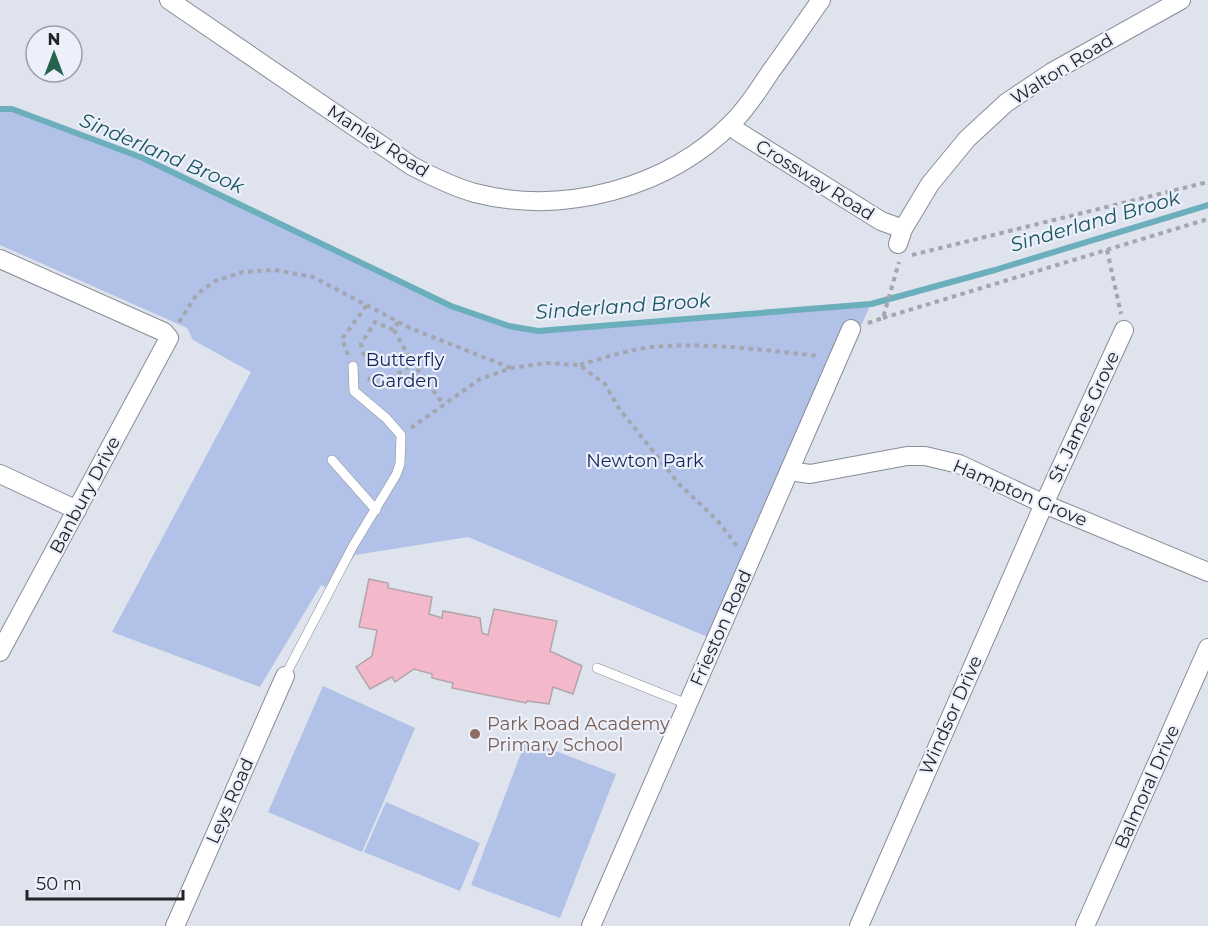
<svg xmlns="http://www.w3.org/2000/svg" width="1208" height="926" font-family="Montserrat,sans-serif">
  <rect width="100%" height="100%" fill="#dfe3ed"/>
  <!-- green -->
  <g fill="#b1c1e7">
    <path d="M12,109L143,158L451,306L509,326L538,331L871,304L715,640L468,537L355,555L331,590L321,585L260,687L112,632L251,372L193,340L187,328L0,245V110Z"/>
    <path d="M323,686L415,728L362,852L268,812Z"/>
    <path d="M526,740L616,774L560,918L471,885Z"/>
    <path d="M386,802L480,843L460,891L364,852Z"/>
  </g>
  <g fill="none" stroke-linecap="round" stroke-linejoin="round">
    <!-- stream -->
    <path stroke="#6baebc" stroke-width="6" d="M0,109H12L143,158L451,306L509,326L538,331L871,304L995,270L1208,205"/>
  </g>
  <!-- building -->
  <path fill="#f3b9ca" stroke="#b1a5a8" stroke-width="1.5" d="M369,579L388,583V588L432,597L429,614L442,618L443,611L480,618L482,633L488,635L494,609L557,621L550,651L582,666L573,694L553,687L549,704L527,701L526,703L452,688L453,683L432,678V674L414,669L395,682L392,677L370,689L356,667L372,656L377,630L359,627Z"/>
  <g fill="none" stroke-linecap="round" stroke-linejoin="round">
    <defs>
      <g id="service">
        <path d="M332,460L376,510"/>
        <path d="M597,668L687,704"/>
        <path d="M285,676L353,546L396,475L400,464L401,435L386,418L354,391L353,366"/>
      </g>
      <g id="minor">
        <path d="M169,0L412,166C433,177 453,187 475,193C564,216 668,188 733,122C748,107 759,89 771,71C788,48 804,24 821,0"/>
        <path d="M732,123L737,131L881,221L903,229"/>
        <path d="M898,244L903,229L930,184L967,139L1006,103L1052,72L1181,0"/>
        <path d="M0,259L164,332L169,338L0,652"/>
        <path d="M789,471L810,474L907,456H925L959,464L1044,504L1208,572"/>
        <path d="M0,474L77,510"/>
        <path d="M175,926L285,676"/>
        <path d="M591,926L851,329"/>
        <path d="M859,926L1044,504L1124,330"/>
        <path d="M1085,926L1208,648"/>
      </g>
    </defs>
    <!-- service casing -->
    <use href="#service" stroke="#898d97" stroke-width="10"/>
    <!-- minor casing -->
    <use href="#minor" stroke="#898d97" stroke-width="20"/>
    <!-- path -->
    <g stroke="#a3a6ae" stroke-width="4" stroke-dasharray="4.5 4.5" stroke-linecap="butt">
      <path d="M1107,250L1121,314"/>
      <path d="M912,255L1208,182"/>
      <path d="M883,318L1208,219"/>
      <path d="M179,322L197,294L215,281L243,272L275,270L313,277L410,328L511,368"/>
      <path d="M398,322L394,330L412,362L444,405"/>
      <path d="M868,323L883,318L899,262"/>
      <path d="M348,355L342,339L367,305"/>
      <path d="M364,356L361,344L375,322L394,330"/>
      <path d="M580,365C603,358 627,350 652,347C708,342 763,350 818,356"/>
      <path d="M368,378L380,386L433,350"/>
      <path d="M411,428L480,379L512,368L545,363L579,365L605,384L618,407L679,484L717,520L737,546"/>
    </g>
    <!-- service -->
    <use href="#service" stroke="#fff" stroke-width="9"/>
    <!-- minor -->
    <use href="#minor" stroke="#fff" stroke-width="18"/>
  </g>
  <!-- markers -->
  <circle fill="#8d6e63" stroke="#ecf0fb" stroke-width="2" cx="475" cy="734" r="6"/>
  <g text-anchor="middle" stroke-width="4.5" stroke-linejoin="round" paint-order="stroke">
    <!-- street labels -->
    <g font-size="18" fill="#232428" stroke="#ecf0fb">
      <text transform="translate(1062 69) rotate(-32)" y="6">Walton Road</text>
      <text transform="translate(378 141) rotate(33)" y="6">Manley Road</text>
      <text transform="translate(815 180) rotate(32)" y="6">Crossway Road</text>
      <text transform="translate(1084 417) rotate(-65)" y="6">St. James Grove</text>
      <text transform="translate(1020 493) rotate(23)" y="6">Hampton Grove</text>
      <text transform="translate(85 495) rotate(-62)" y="6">Banbury Drive</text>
      <text transform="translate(721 628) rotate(-66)" y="6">Frieston Road</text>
      <text transform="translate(951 715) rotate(-66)" y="6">Windsor Drive</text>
      <text transform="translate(1147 787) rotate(-66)" y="6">Balmoral Drive</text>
      <text transform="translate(230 801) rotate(-66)" y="6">Leys Road</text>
    </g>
    <!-- park labels -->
    <g font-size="18" fill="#13245a" stroke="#ecf0fb">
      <text x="405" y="366">Butterfly<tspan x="405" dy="21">Garden</tspan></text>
      <text x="645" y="467">Newton Park</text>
    </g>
    <!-- education labels -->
    <g font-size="18" fill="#785e54" stroke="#ecf0fb" text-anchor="start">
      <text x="487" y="730">Park Road Academy<tspan x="487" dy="21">Primary School</tspan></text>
    </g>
    <!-- water labels -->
    <g font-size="20" font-style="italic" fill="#1b555f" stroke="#ecf0fb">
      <text transform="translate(162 153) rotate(23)" y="7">Sinderland Brook</text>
      <text transform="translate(1095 221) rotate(-16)" y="7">Sinderland Brook</text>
      <text transform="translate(623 306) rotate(-4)" y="7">Sinderland Brook</text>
    </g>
  </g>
  <!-- north arrow -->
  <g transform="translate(54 54)"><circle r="28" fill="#ecf0fb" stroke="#9c9ea7" stroke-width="1.5"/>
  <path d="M0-4.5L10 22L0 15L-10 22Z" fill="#26634f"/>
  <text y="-9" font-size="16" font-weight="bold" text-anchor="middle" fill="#232428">N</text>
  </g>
  <!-- scale -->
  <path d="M27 890v9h156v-9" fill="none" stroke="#232428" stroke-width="3"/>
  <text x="36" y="890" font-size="18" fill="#232428" stroke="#ecf0fb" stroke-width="4.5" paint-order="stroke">50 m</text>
</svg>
